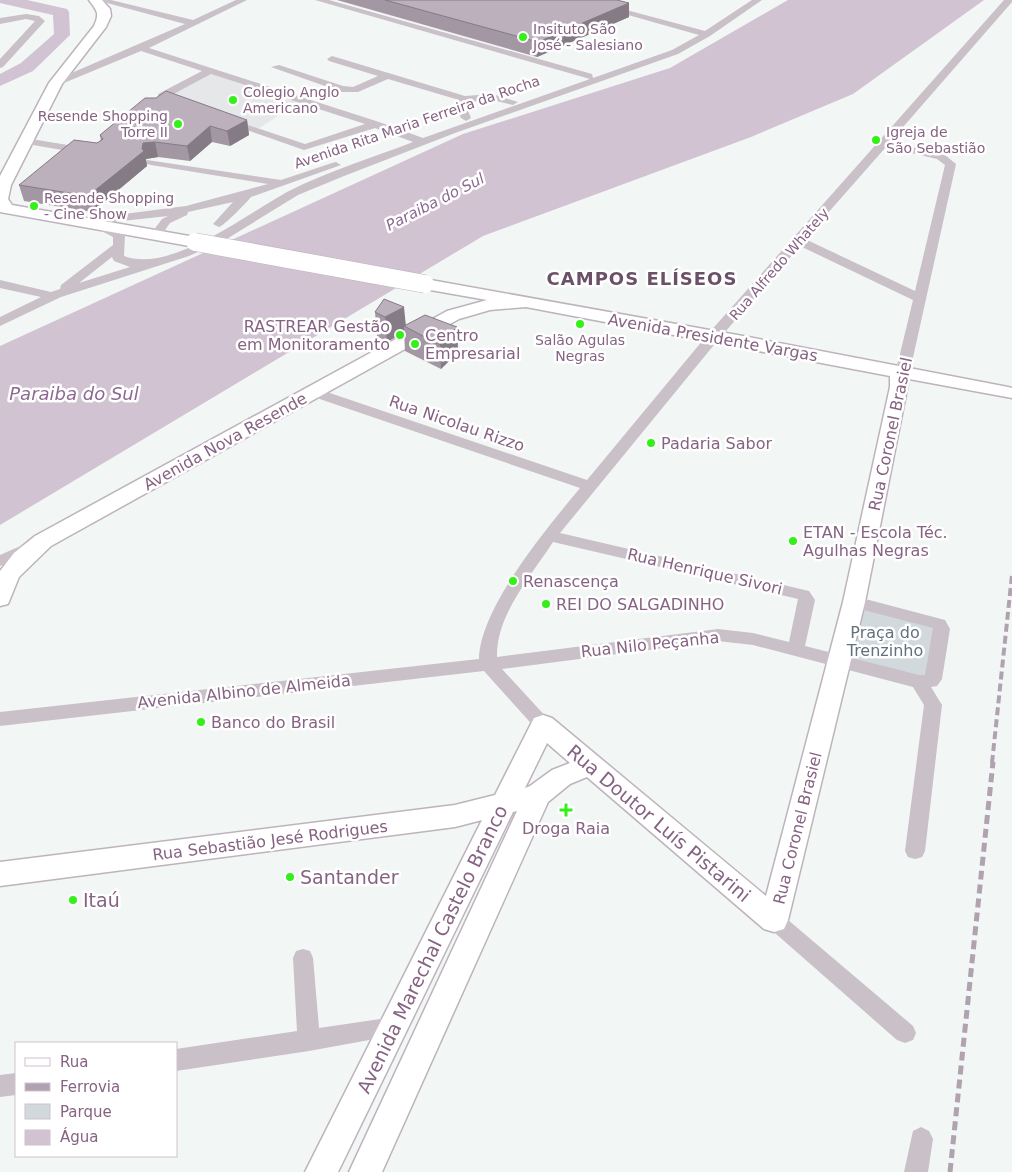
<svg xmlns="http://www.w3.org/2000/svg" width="1012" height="1172" font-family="'DejaVu Sans',sans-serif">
  <rect width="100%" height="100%" fill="#f2f6f5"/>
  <!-- built -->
  <path fill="#e6e7e8" d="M211,74L299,102L258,129L167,97Z"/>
  <!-- green -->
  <path fill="#d1d9dc" d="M860,608L938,626L928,680L845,660Z"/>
  <!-- water -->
  <path fill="#d1c3d2" d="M788,0H984L853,94L751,137L483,236L0,525V346L463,134L670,68Z"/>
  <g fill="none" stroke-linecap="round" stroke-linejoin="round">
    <!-- river -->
    <path fill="#d1c3d2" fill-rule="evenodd" d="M0,0H27L67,9L69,12L70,35L33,71L0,86V74L21,63L54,34L53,15L0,3Z"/>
    <defs>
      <g id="secondary">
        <path d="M89,0H102L110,9L111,16L106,27L62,84L11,185L8,199L12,205L195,237L201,239L203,242L201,245L195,247L0,212V176L49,83L94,26C100,13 97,11 89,0Z"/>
        <path d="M425,279L743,336L1008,387L1012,388V398L909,379L865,602L788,920L784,929L774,932L764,929L587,777L570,784L548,802L382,1172H349L517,811L513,812L338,1172H305L482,820L455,827L0,886V862L455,805L495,795L534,718L543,715L552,718L766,896L843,602L890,387V376L526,307L490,310L459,319L51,546L19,577L8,604L0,606V571L14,553L35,536L447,311L487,300L419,288L416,284L419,280ZM547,743L570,763L552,770L530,786L525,788Z"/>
      </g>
    </defs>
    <!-- secondary casing -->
    <use href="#secondary" stroke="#beb3bd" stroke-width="3"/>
    <!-- street -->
    <g fill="#c9c0c8" fill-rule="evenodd">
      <path d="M96,0H111L193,20L236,0H247L149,48L379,122L423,138L590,79L315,0H329L592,74L593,78L672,50L699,35L575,0H589L705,31L752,0H762L710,36L678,54L455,133L344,176L298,195L225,240L189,256L61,297L0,326V317L41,297L0,288V280L51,292L60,289L61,285L113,245V237L94,227L93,224H77V220L186,206L268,184L151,165L147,164V160L281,180L332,163L336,162L341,165L251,197C250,199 223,227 219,227L213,224L233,202L188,212L187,215L170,223L160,237L156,239L150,235L162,219L168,216L104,223L125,235L124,256C171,274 248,213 289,191C328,171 372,158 413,142L375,128L304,150L224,122L225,120H233L305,144L365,124L211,74L168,97L178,102L173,105L158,100V94L202,71L141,51L59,85H53V81L185,24ZM112,257L114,261L130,267L79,283Z"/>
      <path d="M1004,0H1012V2L890,142L945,155L956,164L912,362L905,375H895L893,372L898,362L913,300L800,246L718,340L560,533L809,591L815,600L805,646L919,675H925L933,628L848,606L846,602L848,598L854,596L945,620L950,629L942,679L937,686L931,687L942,705L925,851L922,857L915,859L908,857L905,851L924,705L913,687L753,645L718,641L502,669L549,720L552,725L549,730L543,732L537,730L484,671L0,726V712L479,659C480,607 548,527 580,488L308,395L306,392L308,389H318L587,480L708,334ZM886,147L937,159L945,165L915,291L805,239ZM553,542L798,599L789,642L753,633L718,629L497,657C496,615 531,576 553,542Z"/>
      <path d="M26,14L39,16L45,21L3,67L0,68V59L35,21L26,19L0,24V18Z"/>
      <path d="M332,56L465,96L492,94L518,102L513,105L492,100L468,102L466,106L471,118L466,121L461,118L456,106L459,100L388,79L358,92H342L271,67L279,65L343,86L353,87L378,76L329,61L327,59Z"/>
      <path d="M25,138L86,148L91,151L86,154L21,143L20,141Z"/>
      <path d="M32,541L38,542L40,546L38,550L0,566V555Z"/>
      <path d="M774,911L781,914L913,1026L916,1033L913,1040L905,1043L897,1040L767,926L764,920L767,914Z"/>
      <path d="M303,949L310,951L313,958L319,1028L394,1017L402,1020L405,1027L402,1034L309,1051L176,1071V1049L297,1031L293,958L296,951Z"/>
      <path d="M16,1073V1095L0,1097V1075Z"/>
      <path d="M921,1127L929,1131L933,1139L928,1172H904L913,1131Z"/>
    </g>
    <!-- secondary -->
    <use href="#secondary" fill="#fff" fill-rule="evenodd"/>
    <!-- rail-far1 -->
    <path stroke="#b0a3af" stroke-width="4" stroke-dasharray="8 4" stroke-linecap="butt" d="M992,763L1012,575"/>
    <!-- rail -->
    <path stroke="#b0a3af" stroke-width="5" stroke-dasharray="9 5" stroke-linecap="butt" d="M950,1172L993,762"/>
    <defs>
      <path id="secondary-bridge" d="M195,242L425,284"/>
    </defs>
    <!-- secondary-bridge casing -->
    <use href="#secondary-bridge" stroke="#beb3bd" stroke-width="19" stroke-linecap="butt"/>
    <!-- secondary-bridge -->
    <use href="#secondary-bridge" stroke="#fff" stroke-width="18"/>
  </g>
  <!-- wall -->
  <g fill="#a397a3">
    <path d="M337,0H617L629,3V17L537,57Z"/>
    <path d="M247,120L249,135L230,146L212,142L190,161L158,157L146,159L147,166L92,212L24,201L19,185L97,143L101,141L100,135Z"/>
    <path d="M375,312L406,325L457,327L458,352L441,369L405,351L404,332L387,342L377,336Z"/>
  </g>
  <!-- shaded-wall -->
  <g fill="#847b84">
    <path d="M629,3V17L537,57L538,42Z"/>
    <path d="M247,120L249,135L230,146L227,131Z"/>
    <path d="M210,126L212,142L190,161L187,146Z"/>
    <path d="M155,142L158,157L146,159L147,166L92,212L88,196L142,149L143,143Z"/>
    <path d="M404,307L406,327L404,326V332L387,342L385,317Z"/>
    <path d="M457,327L458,352L441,369L440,345Z"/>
  </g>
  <!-- building -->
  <g fill="#bdb0bd" stroke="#847b84">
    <path d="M385,0H617L629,3L538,42Z"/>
    <path d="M166,91L247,120L227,131L210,126L187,146L155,142L143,143L142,149L144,151L88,196L19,185L74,140L97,143L103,139L100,135L145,98H156Z"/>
    <path d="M384,299L404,307L385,317L375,312Z"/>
    <path d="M425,315L457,327L440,345L404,326Z"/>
  </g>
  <!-- markers -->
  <g fill="#33f019" stroke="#fff" stroke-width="2">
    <circle cx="523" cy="37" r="5"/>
    <circle cx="233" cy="100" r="5"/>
    <circle cx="178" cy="124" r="5"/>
    <circle cx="876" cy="140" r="5"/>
    <circle cx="34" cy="206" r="5"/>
    <circle cx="580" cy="324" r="5"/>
    <circle cx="400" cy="335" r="5"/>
    <circle cx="415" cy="344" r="5"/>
    <circle cx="651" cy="443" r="5"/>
    <circle cx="793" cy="541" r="5"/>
    <circle cx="513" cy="581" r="5"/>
    <circle cx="546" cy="604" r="5"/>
    <circle cx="201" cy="722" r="5"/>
    <path d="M563.5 802.5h5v5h5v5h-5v5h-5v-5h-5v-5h5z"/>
    <circle cx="290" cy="877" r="5"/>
    <circle cx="73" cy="900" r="5"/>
  </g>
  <g text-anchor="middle" stroke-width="5" stroke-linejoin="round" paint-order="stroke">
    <!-- far-poi labels -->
    <g font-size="14" fill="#866383" stroke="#fff" text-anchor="start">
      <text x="533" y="34">Insituto São<tspan x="533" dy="16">José - Salesiano</tspan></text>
      <text x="243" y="97">Colegio Anglo<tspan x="243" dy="16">Americano</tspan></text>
      <text x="168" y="121" text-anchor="end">Resende Shopping<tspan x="168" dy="16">Torre II</tspan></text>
      <text x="886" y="137">Igreja de<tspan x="886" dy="16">São Sebastião</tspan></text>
      <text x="44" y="203">Resende Shopping<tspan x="44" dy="16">- Cine Show</tspan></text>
      <text x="580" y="345" text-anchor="middle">Salão Agulas<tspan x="580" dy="16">Negras</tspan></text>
    </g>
    <!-- far-street labels -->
    <g font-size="14" fill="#866383" stroke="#fff">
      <text transform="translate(417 122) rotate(-19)" y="5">Avenida Rita Maria Ferreira da Rocha</text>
      <text transform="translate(779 264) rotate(-49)" y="5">Rua Alfredo Whately</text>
    </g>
    <!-- far-water labels -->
    <g font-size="15" font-style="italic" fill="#8d6891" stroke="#fff">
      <text transform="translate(435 202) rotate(-27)" y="5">Paraiba do Sul</text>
    </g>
    <!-- poi labels -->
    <g font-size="16" fill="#866383" stroke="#fff" text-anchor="start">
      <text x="390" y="332" text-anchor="end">RASTREAR Gestão<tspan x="390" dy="18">em Monitoramento</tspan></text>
      <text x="425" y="341">Centro<tspan x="425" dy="18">Empresarial</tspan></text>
      <text x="661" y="449">Padaria Sabor</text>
      <text x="803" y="538">ETAN - Escola Téc.<tspan x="803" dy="18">Agulhas Negras</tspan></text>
      <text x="523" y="587">Renascença</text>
      <text x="556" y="610">REI DO SALGADINHO</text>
      <text x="211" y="728">Banco do Brasil</text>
      <text x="566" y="834" text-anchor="middle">Droga Raia</text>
    </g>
    <!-- street labels -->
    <g font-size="16" fill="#866383" stroke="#fff">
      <text transform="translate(713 337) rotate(10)" y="6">Avenida Presidente Vargas</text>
      <text transform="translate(457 423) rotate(19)" y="6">Rua Nicolau Rizzo</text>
      <text transform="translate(890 434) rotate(-78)" y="6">Rua Coronel Brasiel</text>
      <text transform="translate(225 441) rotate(-29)" y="6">Avenida Nova Resende</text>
      <text transform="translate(705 571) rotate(13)" y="6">Rua Henrique Sivori</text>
      <text transform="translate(650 644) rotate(-6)" y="6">Rua Nilo Peçanha</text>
      <text transform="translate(244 691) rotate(-6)" y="6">Avenida Albino de Almeida</text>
      <text transform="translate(797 828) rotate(-76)" y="6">Rua Coronel Brasiel</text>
      <text transform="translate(270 840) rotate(-7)" y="6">Rua Sebastião Jesé Rodrigues</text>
    </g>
    <!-- park labels -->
    <g font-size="16" fill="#62717d" stroke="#fff">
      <text x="885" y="638">Praça do<tspan x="885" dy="18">Trenzinho</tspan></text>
    </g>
    <!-- far-district labels -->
    <g font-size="18" font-weight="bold" letter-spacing="1" fill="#6b5168" stroke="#fff">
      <text x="642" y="285">CAMPOS ELÍSEOS</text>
    </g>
    <!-- water labels -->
    <g font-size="18" font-style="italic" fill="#8d6891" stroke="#fff">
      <text x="74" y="400">Paraiba do Sul</text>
    </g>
    <!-- near-street labels -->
    <g font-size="19" fill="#866383" stroke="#fff">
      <text transform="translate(659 823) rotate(40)" y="7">Rua Doutor Luís Pistarini</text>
      <text transform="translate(432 949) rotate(-64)" y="7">Avenida Marechal Castelo Branco</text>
    </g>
    <!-- near-poi labels -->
    <g font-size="19" fill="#866383" stroke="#fff" text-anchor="start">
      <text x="300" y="884">Santander</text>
      <text x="83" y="907">Itaú</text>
    </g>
  </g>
  <!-- legend -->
  <rect x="15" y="1042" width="162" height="115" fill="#ffffff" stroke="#cfc1cd"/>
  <rect x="25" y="1058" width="25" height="8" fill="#ffffff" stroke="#cfc1cd"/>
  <text x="60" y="1067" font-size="15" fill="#866383">Rua</text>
  <rect x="25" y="1083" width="25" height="8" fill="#b0a3af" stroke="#cfc1cd"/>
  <text x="60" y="1092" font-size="15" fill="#866383">Ferrovia</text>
  <rect x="25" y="1104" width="25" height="15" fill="#d1d9dc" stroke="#cfc1cd"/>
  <text x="60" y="1117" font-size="15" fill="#866383">Parque</text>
  <rect x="25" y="1130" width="25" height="15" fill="#d1c3d2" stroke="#cfc1cd"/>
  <text x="60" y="1142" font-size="15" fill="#866383">Água</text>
</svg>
